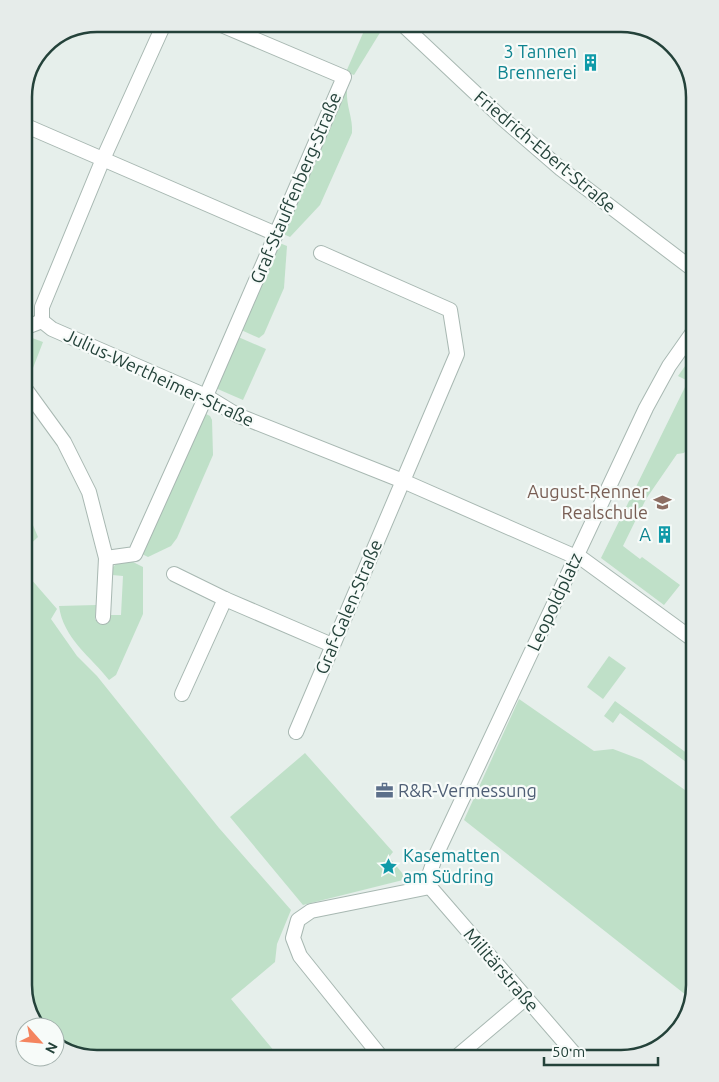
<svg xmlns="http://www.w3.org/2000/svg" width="719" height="1082" font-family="Ubuntu,sans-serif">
  <rect width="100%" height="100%" fill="#e6efeb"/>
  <!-- green -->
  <g fill="#bfe0c8">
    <path d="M367,24H373L381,31L354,75L346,72Z"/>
    <path d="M345,90L347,91C346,106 353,118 352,133L320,205L290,237L281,233Z"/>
    <path d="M277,242L287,246L284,288L264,334L259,338L239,329Z"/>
    <path d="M24,335L43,342L33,368L27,360L24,362Z"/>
    <path d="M236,336L266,349L243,400L213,387Z"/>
    <path d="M695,352V437L684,453L677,454L646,499L623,546L640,559L642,557L680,585L664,605L601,558L688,381L678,376Z"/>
    <path d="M202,412L210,416L212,420L213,455L177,538L171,546L148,557L142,554Z"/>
    <path d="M24,504L38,537L24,550Z"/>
    <path d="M133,562L143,567V614L116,675L109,680C91,657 63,638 59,606L96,605L95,620H109L110,615H121L123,576L112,575L113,567L117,563Z"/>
    <path d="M24,571L57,609L51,619L77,656L97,676L219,828L291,910L277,944L275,962L231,999L280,1058H93L57,1046L55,1027H39L34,1021L24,984Z"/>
    <path d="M609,656L626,668L603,699L587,687Z"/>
    <path d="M519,699L594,751L613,749L642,760L695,797V984L691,999L464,820Z"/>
    <path d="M615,701L695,759L694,768L620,713L613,723L604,716Z"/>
    <path d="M305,753L393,852L389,857L407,879L303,905L230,817Z"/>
  </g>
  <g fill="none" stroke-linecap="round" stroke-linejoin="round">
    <defs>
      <g id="street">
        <path d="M164,24L103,159L42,307V321L52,329L206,396L237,415L403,481L576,557"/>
        <path d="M402,24L502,118L561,169L695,271"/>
        <path d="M24,125L276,234"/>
        <path d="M24,328L42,321"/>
        <path d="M24,387L64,442L89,492L106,558L103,617"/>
        <path d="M577,555L695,641"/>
        <path d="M106,558L135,554L206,396L344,77L219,24"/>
        <path d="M174,574L225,599L332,645"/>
        <path d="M182,694L225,599"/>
        <path d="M296,732L457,354L450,310L321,253"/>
        <path d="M382,1058L300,956L293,938L298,920L311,911L430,887"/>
        <path d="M455,1058L526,998"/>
        <path d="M578,1058L430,887L427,881L436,855L646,408L669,366L695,329"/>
      </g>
    </defs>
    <!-- street casing -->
    <use href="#street" stroke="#a8b8b2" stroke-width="16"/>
    <!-- street -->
    <use href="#street" stroke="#fff" stroke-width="14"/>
  </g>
  <!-- icons -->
  <defs>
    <symbol id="building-bare" viewBox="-9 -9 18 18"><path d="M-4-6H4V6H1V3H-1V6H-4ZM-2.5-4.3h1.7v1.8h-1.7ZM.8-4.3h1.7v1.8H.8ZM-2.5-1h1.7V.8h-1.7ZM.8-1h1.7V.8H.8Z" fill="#0f9aa8" stroke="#f7fbf9" stroke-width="2.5" paint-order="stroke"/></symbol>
    <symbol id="school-bare" viewBox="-9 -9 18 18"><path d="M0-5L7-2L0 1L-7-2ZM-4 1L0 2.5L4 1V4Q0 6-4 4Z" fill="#8d6e63" stroke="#f7fbf9" stroke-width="2.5" paint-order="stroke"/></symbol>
    <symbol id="office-bare" viewBox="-9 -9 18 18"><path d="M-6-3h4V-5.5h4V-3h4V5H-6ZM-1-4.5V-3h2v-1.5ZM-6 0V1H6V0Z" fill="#5c6f8a" stroke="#f7fbf9" stroke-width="2.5" paint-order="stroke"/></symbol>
    <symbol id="sight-bare" viewBox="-9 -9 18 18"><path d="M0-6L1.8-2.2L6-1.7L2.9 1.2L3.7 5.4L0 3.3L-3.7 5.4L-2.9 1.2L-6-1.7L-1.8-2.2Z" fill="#0f9aa8" stroke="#f7fbf9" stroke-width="2.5" paint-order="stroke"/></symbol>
  </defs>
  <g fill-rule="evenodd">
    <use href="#building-bare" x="578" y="50" width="25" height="25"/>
    <use href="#school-bare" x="650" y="490" width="25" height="25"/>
    <use href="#building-bare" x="652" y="522" width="25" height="25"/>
    <use href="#office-bare" x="372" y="778" width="25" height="25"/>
    <use href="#sight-bare" x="376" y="854" width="25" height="25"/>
  </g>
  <g text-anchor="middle" stroke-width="4.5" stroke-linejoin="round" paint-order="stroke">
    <!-- culture labels -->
    <g font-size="18" fill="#0d838f" stroke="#f7fbf9" text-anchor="end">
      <text x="577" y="58">3 Tannen<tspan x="577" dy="21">Brennerei</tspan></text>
      <text x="651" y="541">A</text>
      <text x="403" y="862" text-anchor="start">Kasematten<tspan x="403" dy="21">am Südring</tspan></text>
    </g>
    <!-- street labels -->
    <g font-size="18" fill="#24423a" stroke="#f7fbf9">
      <text transform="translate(545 152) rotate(40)" y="6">Friedrich-Ebert-Straße</text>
      <text transform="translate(296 188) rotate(-67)" y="6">Graf-Stauffenberg-Straße</text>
      <text transform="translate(159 378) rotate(25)" y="6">Julius-Wertheimer-Straße</text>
      <text transform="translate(555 602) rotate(-65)" y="6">Leopoldplatz</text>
      <text transform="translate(349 607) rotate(-67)" y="6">Graf-Galen-Straße</text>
      <text transform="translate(501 970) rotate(49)" y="6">Militärstraße</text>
    </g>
    <!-- education labels -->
    <g font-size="18" fill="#785e54" stroke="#f7fbf9" text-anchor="end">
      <text x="648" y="498">August-Renner<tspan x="648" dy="21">Realschule</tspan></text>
    </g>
    <!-- service labels -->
    <g font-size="18" fill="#4e5e75" stroke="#f7fbf9" text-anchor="start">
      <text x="398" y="797">R&amp;R-Vermessung</text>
    </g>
  </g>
  <!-- crop -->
  <path d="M0 0H719V1082H0ZM97 32H621A65 65 0 0 1 686 97V985A65 65 0 0 1 621 1050H97A65 65 0 0 1 32 985V97A65 65 0 0 1 97 32Z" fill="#e6ecea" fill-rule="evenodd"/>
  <path fill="none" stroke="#24423a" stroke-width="2.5" d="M97 32H621A65 65 0 0 1 686 97V985A65 65 0 0 1 621 1050H97A65 65 0 0 1 32 985V97A65 65 0 0 1 97 32Z"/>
  <!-- north arrow -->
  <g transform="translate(40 1042) rotate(117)"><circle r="24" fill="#f7fbf9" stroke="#a3b1ad"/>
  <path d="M0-4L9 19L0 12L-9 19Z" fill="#f4845f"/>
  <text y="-8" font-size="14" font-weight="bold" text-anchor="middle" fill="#24423a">N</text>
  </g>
  <!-- scale -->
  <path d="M544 1057v8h114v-8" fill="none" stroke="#24423a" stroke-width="2.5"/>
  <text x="552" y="1057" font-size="15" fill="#24423a" stroke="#f7fbf9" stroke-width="4" paint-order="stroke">50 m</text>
</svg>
